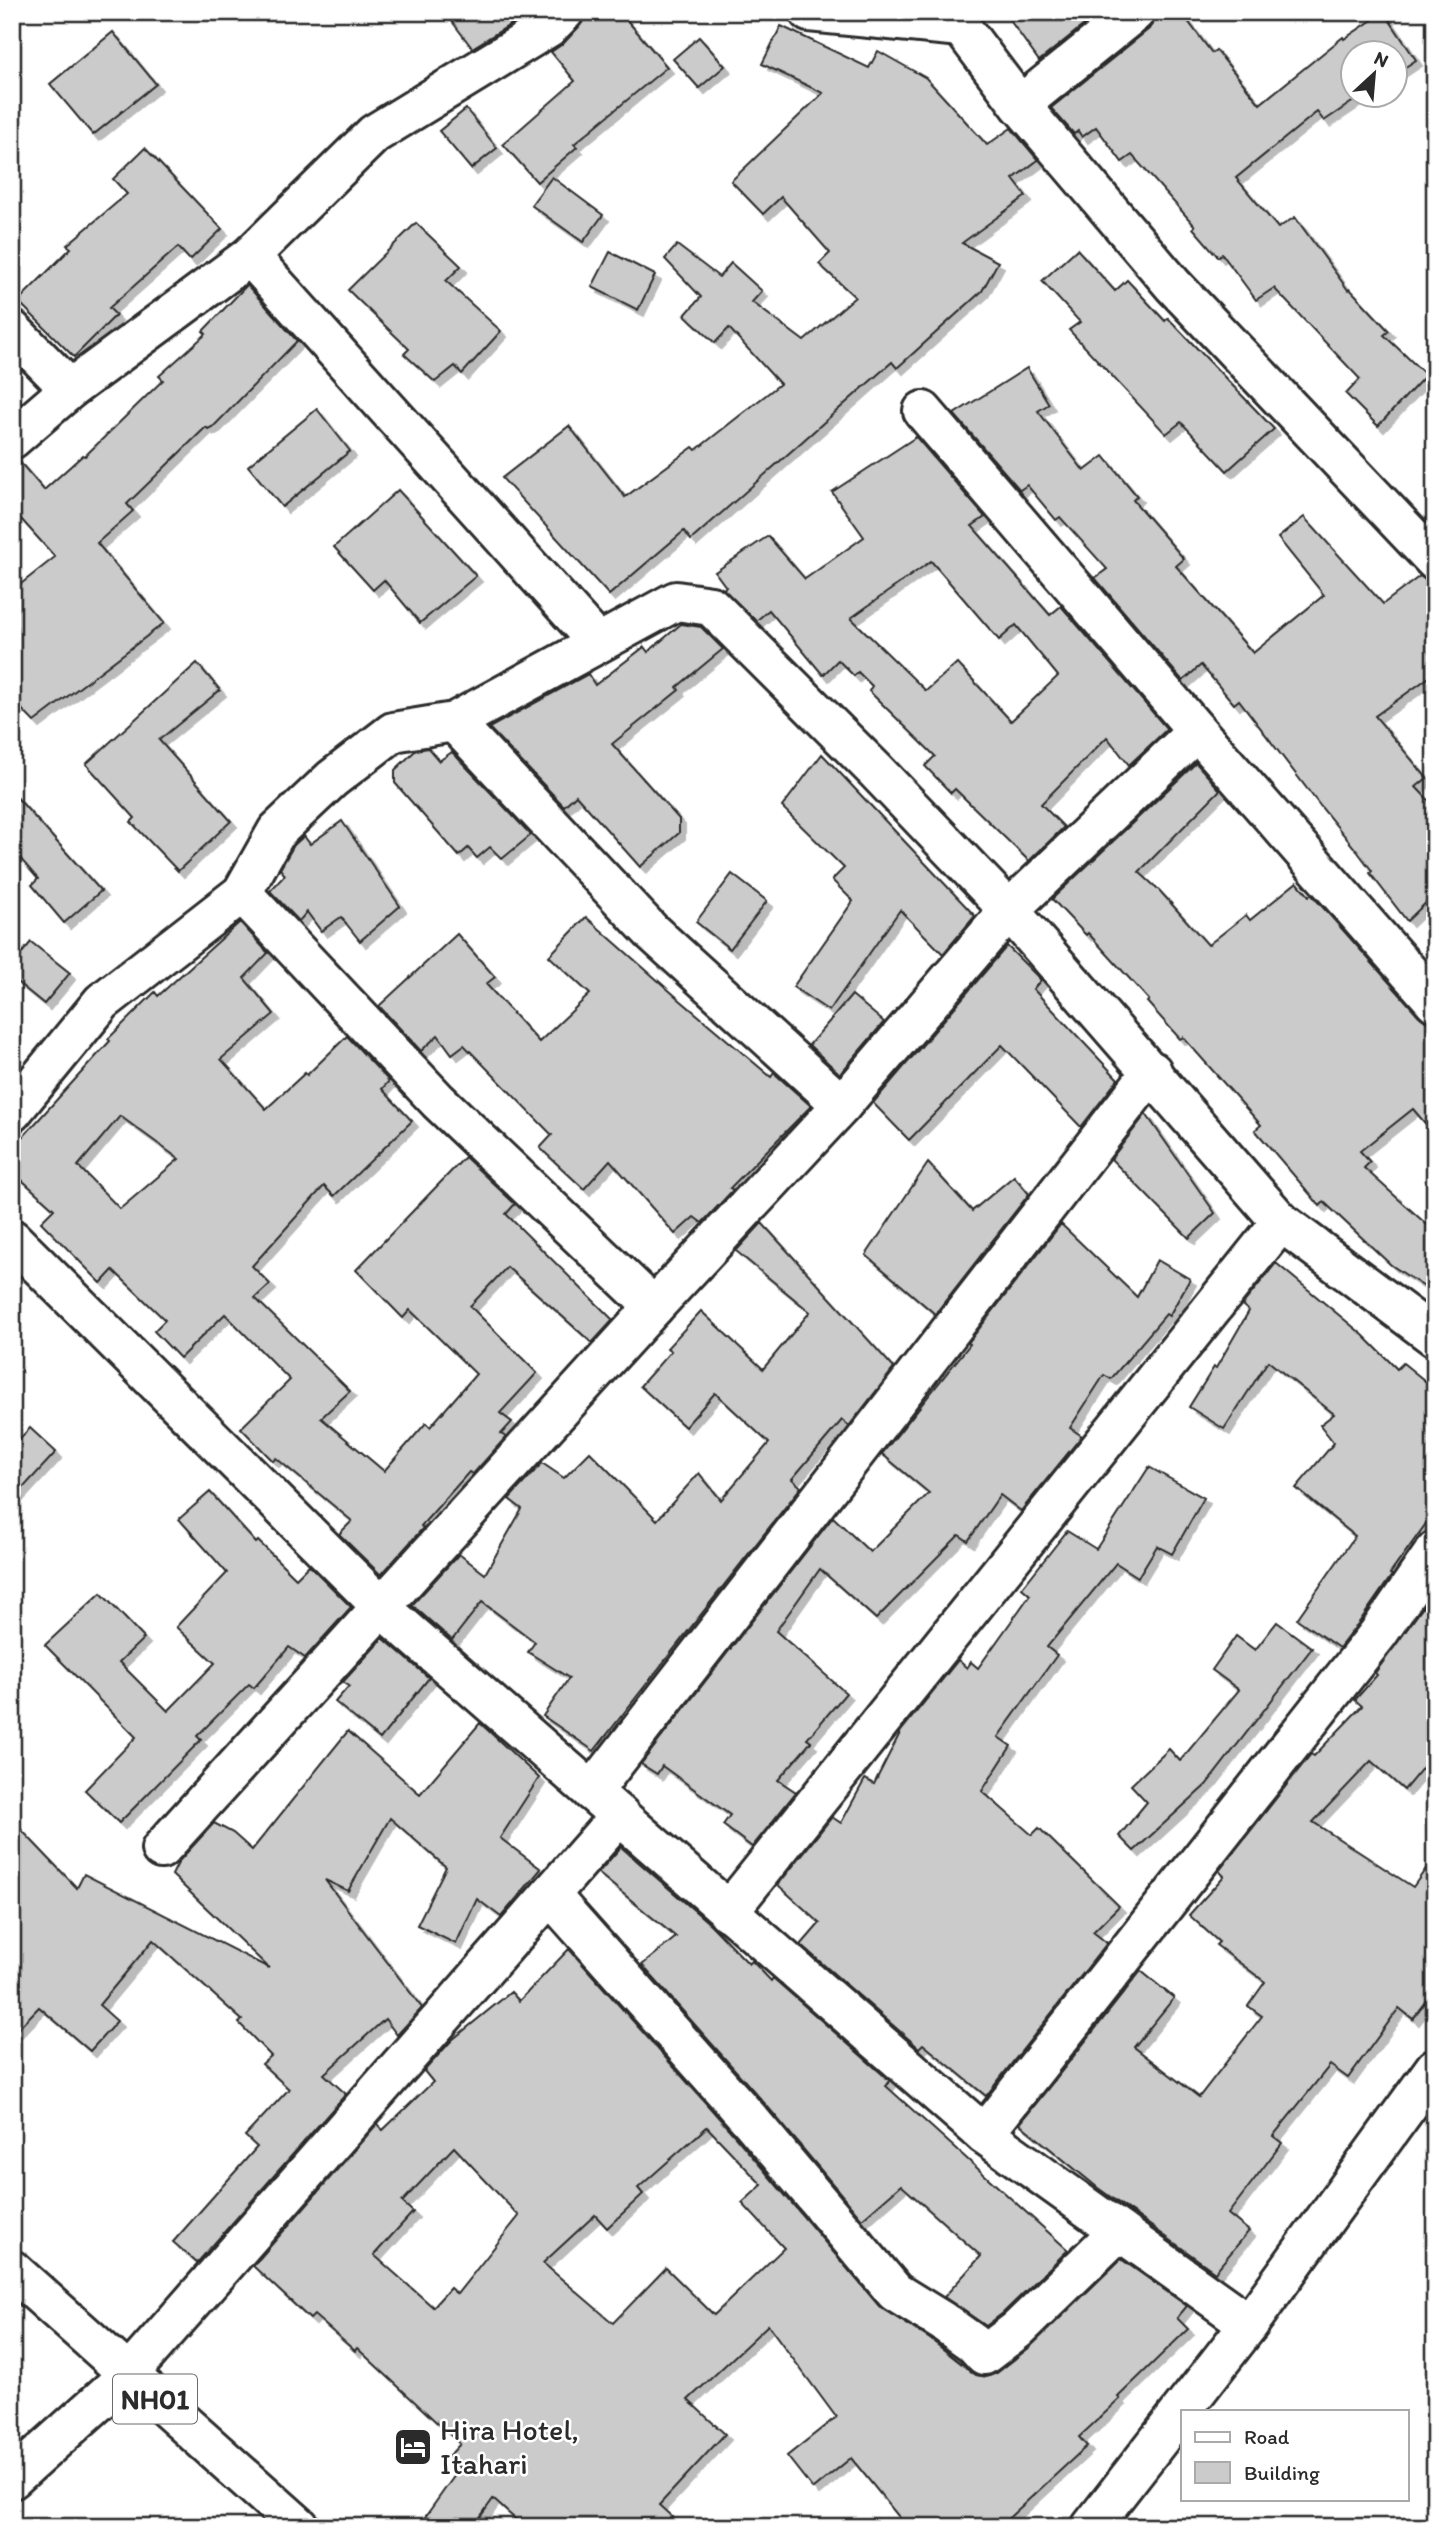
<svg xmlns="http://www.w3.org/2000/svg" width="1447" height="2539" font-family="Itim,sans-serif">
  <defs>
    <filter id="shadow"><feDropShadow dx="6" dy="6" stdDeviation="0" flood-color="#0004"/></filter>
  </defs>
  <rect width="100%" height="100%" fill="#fff"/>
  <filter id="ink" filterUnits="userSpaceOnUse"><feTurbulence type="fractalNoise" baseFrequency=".0143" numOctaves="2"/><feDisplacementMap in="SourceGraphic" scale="14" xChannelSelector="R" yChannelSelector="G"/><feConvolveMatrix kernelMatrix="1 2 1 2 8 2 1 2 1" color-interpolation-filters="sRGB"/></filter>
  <g filter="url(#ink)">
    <!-- building -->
    <g fill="#cbcbcb" stroke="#2b2b2b" stroke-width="2" fill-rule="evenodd" filter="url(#shadow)">
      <path d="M445,12H531L472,48Z"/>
      <path d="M585,12H620L667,67L574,144L577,147L537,182L503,144L575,81L551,52L564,43L579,27L585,18Z"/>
      <path d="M1004,12H1100L1039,61Z"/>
      <path d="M1156,12H1181L1212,53L1216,50L1260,104L1343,37L1344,39L1384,12L1416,60L1395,74V52H1353V94H1364L1324,121L1317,112L1236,178L1278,228L1295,217L1348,290L1350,289L1389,331L1384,335L1426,375L1378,426L1346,394L1360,379L1274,288L1256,300L1222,254L1218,257L1193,228L1195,226L1132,155L1122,162L1096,127L1082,137L1078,131L1074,134L1051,108L1149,29L1155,20Z"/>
      <path d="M781,26L869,68L878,51L926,78L987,145L1011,128L1038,160L1013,179L1026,196L962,243L998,262L982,291L897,368L892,362L691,540L684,531L609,595L502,478L569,426L625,497L693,447L696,450L780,384L729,328L715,343L685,315L701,297L665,259L677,245L719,277L731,263L762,291L752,302L804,341L855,297L819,264L830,253L781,197L763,214L731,181L823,93L762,64Z"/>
      <path d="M113,32L156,84L93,135L50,84Z"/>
      <path d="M699,37L725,66L699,88L673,59Z"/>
      <path d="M466,109L497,148L471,169L439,131Z"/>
      <path d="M145,148L222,229L190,260L178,247L109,308L116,315L74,357L18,301L71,248L67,245L127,194L113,179Z"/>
      <path d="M552,177L603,215L583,242L531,205Z"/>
      <path d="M416,223L461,266L446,281L501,331L462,374L455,366L435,382L404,354L409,349L348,290Z"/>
      <path d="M1077,249L1115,291L1127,280L1165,321L1168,318L1274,429L1227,471L1181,422L1166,434L1069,330L1080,322L1042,281Z"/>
      <path d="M610,252L655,275L638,310L592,287Z"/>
      <path d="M247,285L297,341L214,426L208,429L206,427L127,504L133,511L97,543L164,623L34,722L12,699V591L55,557L12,509V460H18L44,490L83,455L85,456L163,380L159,376L206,334L203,331Z"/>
      <path d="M1027,368L1049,404L1038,411L1084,471L1104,456L1137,496L1133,500L1184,559L1176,566L1253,653L1324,595L1278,538L1304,517L1383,604L1420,576L1428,582H1435V673L1375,716L1427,778L1416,787L1435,807V894L1407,921L1370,873L1372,871L1357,851L1321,807L1239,700L1234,704L1201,665L1183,681L1095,578L1107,569L1060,517L1056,520L1027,485L1020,490L954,414Z"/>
      <path d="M317,409L350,451L282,507L248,466Z"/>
      <path d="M916,437L985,517L972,526L1050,615L1061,606L1167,729L1129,765L1107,737L1041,804L1064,827L1029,861L955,789L951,793L925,766L935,756L869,691L872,686L858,672L854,676L838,660L823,675L769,610L756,621L723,589L726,587L715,572L768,536L805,579L864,537L832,492ZM931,561L999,640L1016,625L1058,676L1011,721L957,663L926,691L851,618Z"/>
      <path d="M398,490L476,576L420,623L384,580L373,590L334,547Z"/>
      <path d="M681,624L701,627L723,649L677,687L679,690L612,744L679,819V833L640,867L576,795L564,806L489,728L588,674L595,685L644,647L648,652Z"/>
      <path d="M197,663L220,690L159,740L231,821L178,871L131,822L135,818L86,764Z"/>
      <path d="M428,748L439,761L452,752L531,835L502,859L490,847L477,858L468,848L459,856L395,783V770L416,750Z"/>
      <path d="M822,754L975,916L943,954L900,910L829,1011L793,987L853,901L832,880L844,868L782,807Z"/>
      <path d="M1196,763L1220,790L1139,872L1159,890L1208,945L1246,915L1250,920L1297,882L1309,896L1311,894L1419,1016L1427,1022L1435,1023V1135L1413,1109L1360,1151L1370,1162L1364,1168L1435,1232V1294L1391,1265L1324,1202L1320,1206L1255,1130L1261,1125L1183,1037L1180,1039L1147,1002L1149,1000L1088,933L1086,935L1052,899Z"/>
      <path d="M12,792L101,891L64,923L32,885L38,879L12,849Z"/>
      <path d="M342,821L400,906L360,941L341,917L321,931L307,912L299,921L270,891L285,875L280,869L294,845L304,836L310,844Z"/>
      <path d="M732,874L767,901L730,949L696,922Z"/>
      <path d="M586,917L680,1000L771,1077L774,1073L811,1106L730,1188L733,1190L702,1223L694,1217L675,1234L610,1160L584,1189L540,1148L552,1135L464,1045L452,1054L438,1035L421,1051L379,1006L457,934L495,977L486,984L539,1042L590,994L549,956Z"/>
      <path d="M240,922L268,953L244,978L274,1014L221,1059L266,1109L305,1073L307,1075L347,1036L389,1081L382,1089L412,1121L334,1196L324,1186L252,1266L270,1284L255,1298L350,1391L321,1418L384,1471L426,1423L430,1427L476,1374L410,1310L403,1318L356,1270L465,1157L515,1204L506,1214L613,1320L592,1343L507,1267L470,1306L537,1373L500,1413L512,1422L501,1434L506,1437L473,1474L469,1472L421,1526L423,1528L381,1575L339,1534L352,1521L276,1458L273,1461L241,1428L290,1380L225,1314L180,1358L154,1331L165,1320L113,1270L101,1283L41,1222L54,1209L12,1171V1149L110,1041L108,1039L155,992L158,996ZM120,1116L179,1159L120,1209L78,1166Z"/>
      <path d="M31,942L70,973L44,1004L12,978V965Z"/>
      <path d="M1007,946L1041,980L1033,989L1118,1079L1081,1127L1002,1045L909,1140L873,1103Z"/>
      <path d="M852,995L884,1022L840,1074L809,1045Z"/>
      <path d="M1146,1114L1215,1213L1189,1238L1111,1159Z"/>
      <path d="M928,1163L972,1211L1014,1176L1029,1194L935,1314L866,1255Z"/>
      <path d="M762,1223L894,1368L849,1426L842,1420L792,1479L801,1487L594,1751L543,1716L569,1678L528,1652L535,1642L482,1602L452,1640L412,1605L459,1554L485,1574L522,1509L509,1499L542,1463L564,1478L590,1452L657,1520L699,1473L721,1500L769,1443L715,1393L685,1427L640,1386L671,1351L667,1348L701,1311L763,1369L810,1312L736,1251Z"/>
      <path d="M1061,1224L1137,1297L1157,1260L1190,1279L1169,1316L1166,1314L1111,1379L1104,1375L1070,1428L1082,1436L1021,1511L1000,1495L968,1541L959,1535L876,1619L820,1569L776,1631L846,1693L807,1739L811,1742L778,1780L796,1792L752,1847L723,1825L730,1815L662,1766L657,1774L641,1764L833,1517L870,1552L929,1493L882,1454L970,1344L968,1343Z"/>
      <path d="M1276,1263L1363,1335L1397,1369L1403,1363L1435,1389V1511L1390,1574L1392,1575L1360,1621L1339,1648L1297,1619L1355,1536L1296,1488L1334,1443L1320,1425L1334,1414L1268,1361L1224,1429L1189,1407L1214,1367L1216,1368L1249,1311L1242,1305Z"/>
      <path d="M30,1428L56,1452L12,1500V1447Z"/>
      <path d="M1149,1467L1204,1498L1172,1554L1157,1546L1138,1577L1116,1563L1047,1647L1057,1655L998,1737L1011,1746L982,1791L1032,1835L1039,1828L1119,1906L1093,1932L1107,1943L986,2096L923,2044L919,2048L801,1945L820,1923L778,1885L832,1817L841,1823L865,1779L874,1784L901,1731L958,1660L967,1668L971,1662L978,1668L1030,1595L1022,1588L1067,1531L1096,1549Z"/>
      <path d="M210,1492L256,1543L258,1541L296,1578L309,1565L351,1607L305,1658L289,1647L254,1688L249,1684L197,1736L201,1740L119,1823L85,1790L136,1737L45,1645L101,1593L144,1638L119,1662L168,1711L215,1663L176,1627L227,1573L179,1519Z"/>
      <path d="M1429,1599L1435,1602V1753L1404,1790L1371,1761L1313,1822L1413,1887L1435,1856V1990L1413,2019L1399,2008L1348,2078L1330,2065L1273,2136L1282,2143L1228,2214L1249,2231L1215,2272L1098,2188L1020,2124L1141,1971L1174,1998L1134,2047L1199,2097L1262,2016L1248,2006L1265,1982L1216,1945L1219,1942L1189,1915L1224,1876L1219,1871L1311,1754L1314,1756L1362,1706L1355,1700L1377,1675L1375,1673Z"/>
      <path d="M1277,1622L1312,1648L1206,1785L1134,1851L1119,1836L1147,1802L1131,1785L1169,1749L1180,1761L1239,1690L1212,1670L1236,1636L1255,1650Z"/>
      <path d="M383,1638L429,1678L380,1739L335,1702L349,1686L343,1682Z"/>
      <path d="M480,1723L539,1778L500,1838L541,1869L501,1917L477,1899L456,1944L417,1925L446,1867L390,1818L348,1891L325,1880L422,2008L397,2035L385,2019L324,2074L346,2094L197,2263L173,2242L257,2147L245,2136L289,2089L262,2064L271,2056L239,2023L242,2020L153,1940L99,2005L117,2021L90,2051L39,2007L12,2035V1820L77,1888L84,1874L269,1968L172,1875L179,1861L214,1823L233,1833L252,1850L348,1731L420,1794Z"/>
      <path d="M621,1847L711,1925L749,1964L752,1961L771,1981L773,1978L890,2081L886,2086L1068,2250L1003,2313L986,2326L944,2297L981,2256L901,2185L862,2219L767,2106L642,1965L676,1937L598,1873Z"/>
      <path d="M569,1949L734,2135L879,2306L930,2339L976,2375L987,2377L997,2373L1030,2347L1121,2259L1187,2306L1177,2318L1188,2329L1118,2397L1120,2399L1079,2437L1087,2446L999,2527H907L851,2458L813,2489L787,2456L836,2417L768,2325L688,2400L725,2434L659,2505L683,2527H524L493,2499L473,2527H418L460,2468L448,2457L460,2444L357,2348L355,2351L314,2315L310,2319L253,2266L377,2124L383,2130L433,2082L424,2071L452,2040L511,1992L519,2001ZM707,2127L762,2185L742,2203L784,2248L714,2315L666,2268L613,2323L543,2263L595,2215L607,2228L643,2194L638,2188ZM454,2147L519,2216L457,2294L450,2288L433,2307L374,2255L413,2212L402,2202Z"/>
    </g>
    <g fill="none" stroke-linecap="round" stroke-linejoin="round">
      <defs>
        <g id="street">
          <path d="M809,12L961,27"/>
          <path d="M950,12L1020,105L1173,285L1435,561"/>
          <path d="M1020,105L1135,12"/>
          <path d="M250,256L598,643"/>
          <path d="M12,330L70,389"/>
          <path d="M923,411L1197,731L1435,1002"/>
          <path d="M12,439L70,389L250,256L374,134L549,27L564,12"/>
          <path d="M454,722L652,932L842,1105"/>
          <path d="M242,893L438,1101L654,1307"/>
          <path d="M12,1112L102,1002L242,893L277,831L332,779L393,732L454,722L676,601L711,606L876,771L1009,910L1281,1222L1435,1337"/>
          <path d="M12,1239L392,1617L984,2134L1249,2324"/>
          <path d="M592,1792L1152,1071"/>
          <path d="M161,1849L654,1307L842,1105L1009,910L1197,731"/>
          <path d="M550,1895L751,2121L895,2292L942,2321L973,2343L984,2355L1017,2330L1119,2231"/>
          <path d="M728,1912L1281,1222"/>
          <path d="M984,2134L1378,1634L1435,1551"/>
          <path d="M12,2479L128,2375L620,1815"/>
          <path d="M1091,2527L1249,2324L1435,2068"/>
        </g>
        <path id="highway" d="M12,2270L300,2527"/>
      </defs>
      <!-- street casing -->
      <use href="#street" stroke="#2b2b2b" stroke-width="44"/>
      <!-- highway casing -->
      <use href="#highway" stroke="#2b2b2b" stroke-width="44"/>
      <!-- street -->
      <use href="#street" stroke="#fff" stroke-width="38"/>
      <!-- highway -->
      <use href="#highway" stroke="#fff" stroke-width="38"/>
    </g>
  </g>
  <!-- icons -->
  <defs>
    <symbol id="hotel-square" viewBox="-11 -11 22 22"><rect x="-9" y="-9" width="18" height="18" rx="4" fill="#2b2b2b" stroke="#fff"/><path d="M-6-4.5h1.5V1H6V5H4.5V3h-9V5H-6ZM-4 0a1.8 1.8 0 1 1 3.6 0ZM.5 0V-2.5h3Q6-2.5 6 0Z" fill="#fff"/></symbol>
  </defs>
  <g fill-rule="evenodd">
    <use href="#hotel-square" x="391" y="2425" width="44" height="44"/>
  </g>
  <g text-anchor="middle" stroke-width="5" stroke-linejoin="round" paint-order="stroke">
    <!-- shield labels -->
    <rect fill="#fff" stroke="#6b6b6b" stroke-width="2" x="113" y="2374.5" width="84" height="49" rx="5"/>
    <g font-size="28" font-weight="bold" fill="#2b2b2b">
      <text x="155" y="2409">NH01</text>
    </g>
    <!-- poi labels -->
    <g font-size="30" fill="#2b2b2b" stroke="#fff" text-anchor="start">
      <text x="440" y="2440">Hira Hotel,<tspan x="440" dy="34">Itahari</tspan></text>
    </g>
  </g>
  <!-- margin -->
  <rect width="1447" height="2539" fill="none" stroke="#fff" stroke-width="42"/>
  <rect x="21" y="21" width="1405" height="2497" fill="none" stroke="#2b2b2b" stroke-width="2.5" filter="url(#ink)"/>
  <!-- legend -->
  <rect x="1181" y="2410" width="228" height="91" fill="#ffffff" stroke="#aaaaaa" stroke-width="2"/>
  <rect x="1195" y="2432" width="35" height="10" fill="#ffffff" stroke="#aaaaaa" stroke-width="2"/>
  <text x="1244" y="2444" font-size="21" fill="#2b2b2b">Road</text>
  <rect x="1195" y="2462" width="35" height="21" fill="#cbcbcb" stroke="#aaaaaa" stroke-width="2"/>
  <text x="1244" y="2480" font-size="21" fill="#2b2b2b">Building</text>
  <!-- north arrow -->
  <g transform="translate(1374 74) rotate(26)"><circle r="33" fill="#ffffff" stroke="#aaaaaa" stroke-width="2"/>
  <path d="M0-5L12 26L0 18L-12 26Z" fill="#2b2b2b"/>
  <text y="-10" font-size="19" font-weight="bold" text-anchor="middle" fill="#2b2b2b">N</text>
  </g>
</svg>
